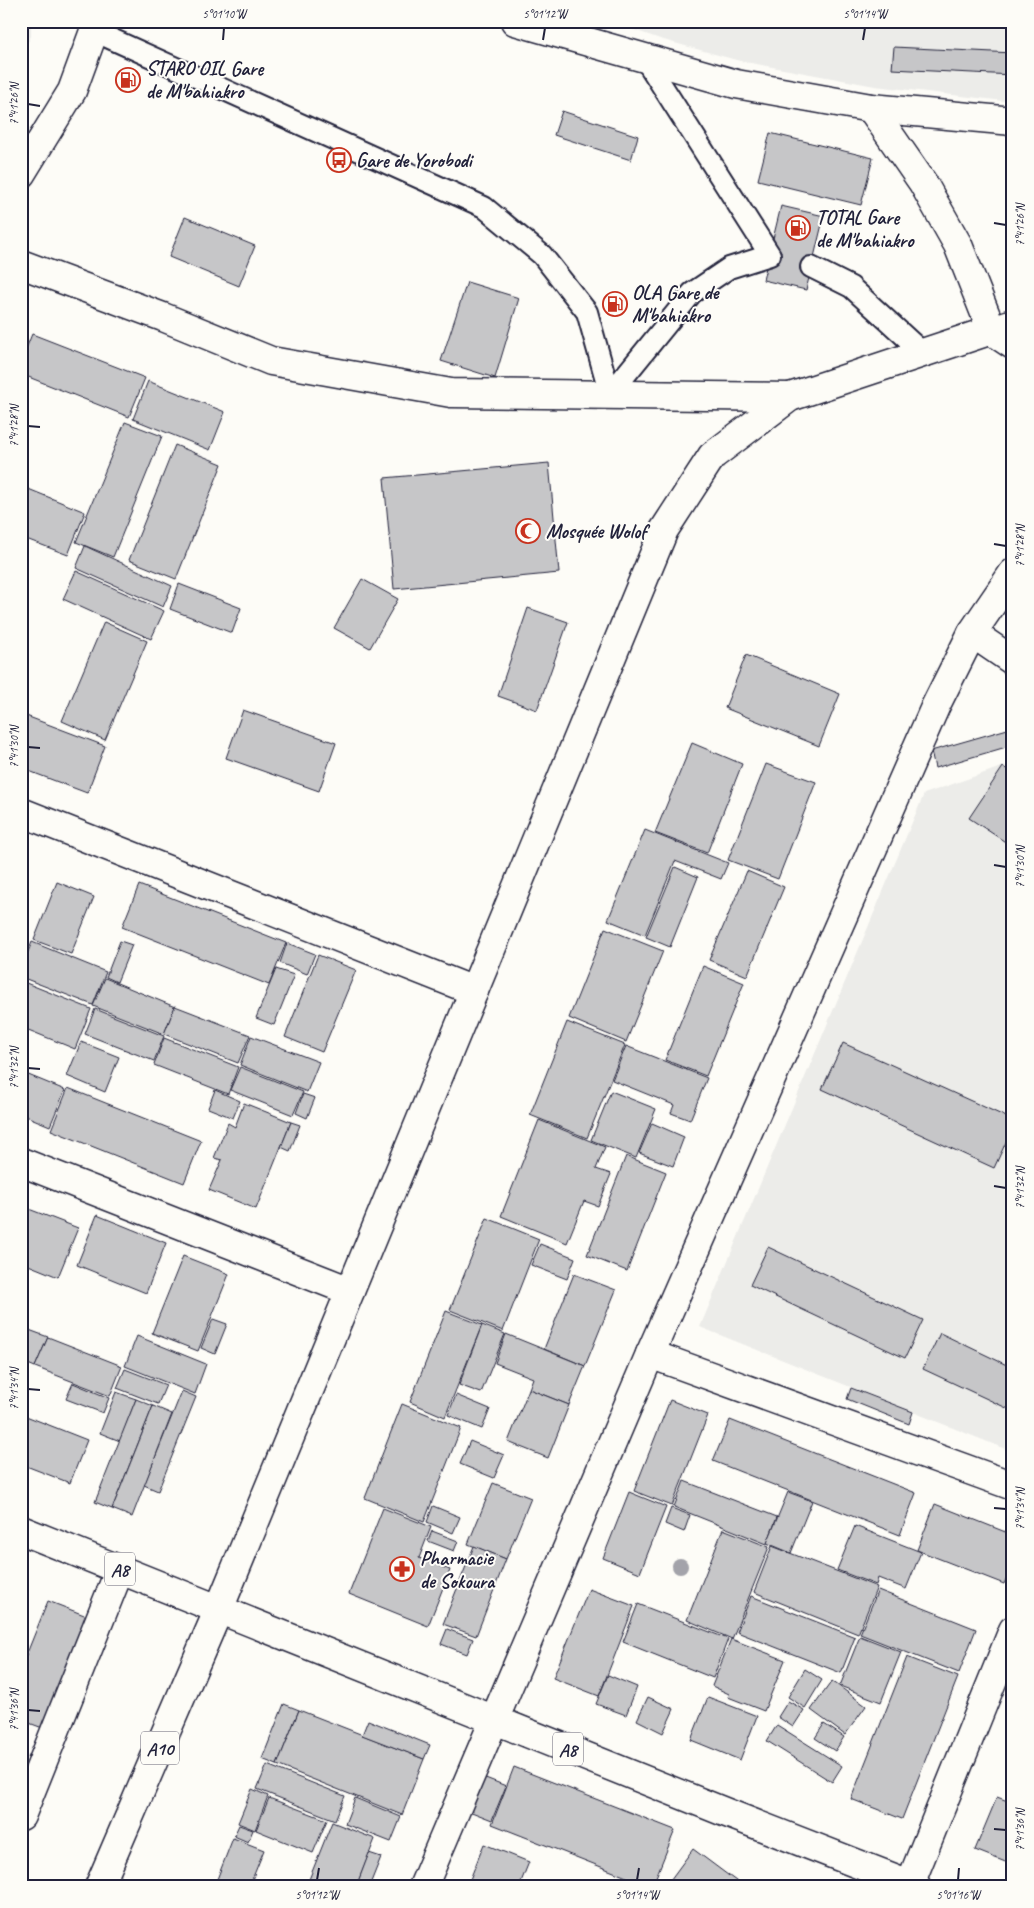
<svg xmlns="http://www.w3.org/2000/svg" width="1034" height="1908" font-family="Caveat,sans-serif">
  <rect width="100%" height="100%" fill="#fdfcf7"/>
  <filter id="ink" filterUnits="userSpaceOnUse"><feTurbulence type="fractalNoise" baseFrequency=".02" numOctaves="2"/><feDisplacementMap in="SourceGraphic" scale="10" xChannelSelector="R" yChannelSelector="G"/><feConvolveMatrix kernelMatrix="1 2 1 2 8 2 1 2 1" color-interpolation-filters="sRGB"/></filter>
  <g filter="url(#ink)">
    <!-- built -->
    <g fill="#ecece9">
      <path d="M21,21H31V36L21,56Z"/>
      <path d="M609,21H1013V102L875,86L740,61L660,39Z"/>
      <path d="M1013,763V1452L700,1327L924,794Z"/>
    </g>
    <!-- building -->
    <g fill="#c6c6c8" stroke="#22223b">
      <path d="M894,47L1013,53V75L892,69Z"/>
      <path d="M562,111L638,136L631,160L554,135Z"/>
      <path d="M770,133L873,158L861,205L758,180Z"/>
      <path d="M781,206L824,216L806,290L763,280Z"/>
      <path d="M185,217L255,246L239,286L169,257Z"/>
      <path d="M467,282L519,298L495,378L441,361Z"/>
      <path d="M32,334L145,378L129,417L21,374V361Z"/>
      <path d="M148,381L225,412L210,450L133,419Z"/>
      <path d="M125,422L162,436L113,557L76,542Z"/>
      <path d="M175,445L222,464L176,579L129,560Z"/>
      <path d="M549,463L559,573L394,589L384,478Z"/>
      <path d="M21,486L85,512L68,555L21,537Z"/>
      <path d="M85,546L172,586L163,607L76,568Z"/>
      <path d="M76,571L164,611L151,639L63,599Z"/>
      <path d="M362,579L398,599L370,648L334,628Z"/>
      <path d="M179,584L241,608L232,633L170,609Z"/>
      <path d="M528,608L568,622L537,710L498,696Z"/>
      <path d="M104,622L147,641L105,740L62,721Z"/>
      <path d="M746,655L840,694L819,746L725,708Z"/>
      <path d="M243,710L336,743L319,791L226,758Z"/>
      <path d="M21,714L105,746L87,793L21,768Z"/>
      <path d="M1011,728L1013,745L935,768L931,751Z"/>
      <path d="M692,743L742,764L707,853L655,833Z"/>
      <path d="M766,764L816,782L778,879L728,860Z"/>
      <path d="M1003,767L1013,773V847L969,818Z"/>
      <path d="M645,830L728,863L721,879L675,861L645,935L608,920Z"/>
      <path d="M675,867L698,877L670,947L646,937Z"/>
      <path d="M747,871L784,887L747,976L709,960Z"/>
      <path d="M57,882L94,897L71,954L34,940Z"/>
      <path d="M139,885L286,943L269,985L122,927Z"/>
      <path d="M605,928L663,951L626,1042L569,1018Z"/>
      <path d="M120,941L132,945L117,982L106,977Z"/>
      <path d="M32,942L106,972L93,1005L21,977V969Z"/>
      <path d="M287,943L315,954L307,974L280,963Z"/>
      <path d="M318,955L356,970L322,1052L285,1037Z"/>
      <path d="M703,966L744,983L706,1076L665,1060Z"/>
      <path d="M276,969L294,975L274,1025L256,1018Z"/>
      <path d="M105,978L175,1007L164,1034L93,1006Z"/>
      <path d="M21,981L91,1009L75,1049L21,1027Z"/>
      <path d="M175,1006L250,1035L238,1063L164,1034Z"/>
      <path d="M95,1009L164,1036L154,1061L85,1034Z"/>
      <path d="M567,1022L625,1045L587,1138L530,1115Z"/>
      <path d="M251,1036L319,1062L307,1092L240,1065Z"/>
      <path d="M164,1038L238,1067L228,1094L154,1065Z"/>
      <path d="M81,1042L119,1057L105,1092L67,1076Z"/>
      <path d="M843,1043L1013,1120V1127L994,1168L822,1089Z"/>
      <path d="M626,1046L707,1078L690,1120L671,1113L674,1105L612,1080Z"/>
      <path d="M240,1067L303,1092L293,1115L230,1090Z"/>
      <path d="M21,1072L65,1090L50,1126L21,1114Z"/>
      <path d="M68,1088L201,1141L184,1183L51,1130Z"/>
      <path d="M215,1090L240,1101L233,1118L208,1108Z"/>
      <path d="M611,1091L656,1109L636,1158L591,1140Z"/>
      <path d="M303,1094L315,1098L307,1118L296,1113Z"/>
      <path d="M244,1103L291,1122L256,1209L209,1190L222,1160L214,1158L228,1123L235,1127Z"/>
      <path d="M539,1120L605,1147L596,1169L611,1174L598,1206L584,1201L567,1243L501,1216Z"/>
      <path d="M291,1122L300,1125L290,1151L281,1147Z"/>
      <path d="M652,1123L684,1137L673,1166L639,1153Z"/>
      <path d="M626,1156L666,1172L627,1271L587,1255Z"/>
      <path d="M21,1206L78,1228L58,1277L21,1262Z"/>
      <path d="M97,1215L166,1243L146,1293L77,1265Z"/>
      <path d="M487,1218L539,1239L503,1331L450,1310Z"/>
      <path d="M540,1244L575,1258L567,1279L531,1265Z"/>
      <path d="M768,1247L923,1320L905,1358L750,1285Z"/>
      <path d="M183,1256L229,1274L198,1351L152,1333Z"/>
      <path d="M574,1274L616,1290L585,1366L544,1349Z"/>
      <path d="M446,1311L482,1325L445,1417L410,1402Z"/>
      <path d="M213,1319L227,1324L215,1354L201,1348Z"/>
      <path d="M482,1325L505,1334L481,1393L459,1385Z"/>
      <path d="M21,1327L48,1337L35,1367L21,1361Z"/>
      <path d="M940,1333L1013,1368V1411L923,1369Z"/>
      <path d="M506,1334L585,1366L569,1405L529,1389L533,1378L495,1363Z"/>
      <path d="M137,1336L206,1364L195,1394L125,1366Z"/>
      <path d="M48,1337L122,1366L110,1396L35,1367Z"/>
      <path d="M125,1369L166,1385L158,1404L117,1388Z"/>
      <path d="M73,1383L109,1398L103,1413L66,1399Z"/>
      <path d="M851,1388L913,1412L909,1424L847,1399Z"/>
      <path d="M529,1389L569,1405L548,1458L508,1442Z"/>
      <path d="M182,1391L196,1397L158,1491L144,1485Z"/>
      <path d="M116,1392L136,1399L120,1441L100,1433Z"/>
      <path d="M456,1395L490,1409L482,1429L448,1415Z"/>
      <path d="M136,1399L153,1406L112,1509L95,1502Z"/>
      <path d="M670,1400L708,1415L672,1506L634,1491Z"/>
      <path d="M402,1404L461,1428L424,1522L365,1498Z"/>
      <path d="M153,1406L172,1414L132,1517L112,1509Z"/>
      <path d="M26,1416L87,1440L70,1483L21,1464V1429Z"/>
      <path d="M730,1420L916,1493L900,1535L713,1461Z"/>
      <path d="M470,1441L504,1455L494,1478L460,1464Z"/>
      <path d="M684,1481L777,1517L767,1544L674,1507Z"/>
      <path d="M493,1483L531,1498L506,1559L468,1544Z"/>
      <path d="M629,1492L666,1507L640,1573L603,1558Z"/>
      <path d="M788,1492L812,1501L791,1553L767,1543Z"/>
      <path d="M935,1504L1013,1535V1562L1004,1584L917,1550Z"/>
      <path d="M433,1506L460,1517L453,1533L427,1522Z"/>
      <path d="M383,1508L431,1527L419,1558L450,1570L428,1626L349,1594Z"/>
      <path d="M671,1508L690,1515L684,1532L665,1524Z"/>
      <path d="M855,1526L921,1552L906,1589L878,1578L876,1585L837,1570Z"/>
      <path d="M723,1529L769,1547L732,1639L687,1620Z"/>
      <path d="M432,1531L458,1541L454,1551L428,1541Z"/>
      <path d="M474,1546L506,1559L476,1636L443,1624Z"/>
      <path d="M772,1546L877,1587L858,1634L754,1592Z"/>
      <path d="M589,1589L634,1606L599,1696L553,1678Z"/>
      <path d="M878,1590L976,1629L959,1673L860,1634Z"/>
      <path d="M751,1596L855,1637L841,1673L737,1632Z"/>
      <path d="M48,1601L92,1618L48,1730L21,1720V1668Z"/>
      <path d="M638,1604L728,1639L713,1678L623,1642Z"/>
      <path d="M447,1629L473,1639L467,1654L441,1644Z"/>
      <path d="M860,1636L901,1652L881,1702L840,1686Z"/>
      <path d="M731,1639L785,1660L764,1711L728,1697L729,1694L712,1686Z"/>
      <path d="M907,1657L958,1677L902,1819L851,1799Z"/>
      <path d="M805,1669L822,1680L805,1708L788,1697Z"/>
      <path d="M608,1675L637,1687L626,1715L596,1704Z"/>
      <path d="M832,1681L866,1706L845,1735L811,1710Z"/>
      <path d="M648,1697L674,1709L663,1733L637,1720Z"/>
      <path d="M708,1697L757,1716L740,1760L691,1740Z"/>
      <path d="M788,1701L804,1710L793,1727L778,1717Z"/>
      <path d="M284,1704L299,1710L277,1765L262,1759Z"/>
      <path d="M299,1710L424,1759L402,1815L277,1765Z"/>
      <path d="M368,1720L430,1745L424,1759L362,1735Z"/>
      <path d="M824,1724L844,1737L835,1751L815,1738Z"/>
      <path d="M777,1725L842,1766L832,1782L767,1741Z"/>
      <path d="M267,1765L345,1796L335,1820L257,1789Z"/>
      <path d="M21,1766L32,1770L21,1797Z"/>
      <path d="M514,1767L675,1830L652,1887L492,1824Z"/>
      <path d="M1013,1776V1792L1007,1790Z"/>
      <path d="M483,1777L506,1786L492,1820L469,1811Z"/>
      <path d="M252,1789L268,1796L255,1830L238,1823Z"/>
      <path d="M997,1797L1013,1803V1865L975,1850Z"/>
      <path d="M269,1798L327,1820L313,1853L256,1830Z"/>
      <path d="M355,1798L401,1817L391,1842L345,1824Z"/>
      <path d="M332,1822L375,1839L356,1887H306Z"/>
      <path d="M239,1825L253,1830L248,1842L234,1836Z"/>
      <path d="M233,1838L264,1850L249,1887H214Z"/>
      <path d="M484,1844L529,1862L519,1887H467Z"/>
      <path d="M693,1849L744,1887H665Z"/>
      <path d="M369,1853L381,1857L369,1887H356Z"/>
    </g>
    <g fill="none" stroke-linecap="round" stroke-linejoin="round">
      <defs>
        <g id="service">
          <path d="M94,31L484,207L542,255L587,312L610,394"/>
          <path d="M811,267L851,287L923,353"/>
          <path d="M610,394L692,293L729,268L770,255L645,59"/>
        </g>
        <g id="minor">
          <path d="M21,174L72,91L94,31L96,21"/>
          <path d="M21,264L163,317L271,361L451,393L790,397"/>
          <path d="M992,331L1013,345"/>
          <path d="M972,633L1013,661"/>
          <path d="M21,812L474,991"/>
          <path d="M21,1162L350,1291"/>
          <path d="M650,1354L1013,1486"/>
          <path d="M21,1816L120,1569"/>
          <path d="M910,1884L1013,1630"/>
          <path d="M423,1887L650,1354L936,705L972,633L1013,573"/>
        </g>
        <g id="tertiary">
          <path d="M515,21L736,84L871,108L1013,121"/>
          <path d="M871,108L923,183L958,245L992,331"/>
          <path d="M219,1609L664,530L712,456L790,397L1013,323"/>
        </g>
        <g id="primary">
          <path d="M21,1530L727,1813L917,1887"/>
          <path d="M99,1887L219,1609"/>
        </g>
      </defs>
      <!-- service casing -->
      <use href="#service" stroke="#22223b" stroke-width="24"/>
      <!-- minor casing -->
      <use href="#minor" stroke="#22223b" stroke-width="31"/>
      <!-- tertiary casing -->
      <use href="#tertiary" stroke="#22223b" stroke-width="31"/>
      <!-- primary casing -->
      <use href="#primary" stroke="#22223b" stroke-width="31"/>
      <!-- service -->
      <use href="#service" stroke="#fdfcf7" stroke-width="20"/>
      <!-- minor -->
      <use href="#minor" stroke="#fdfcf7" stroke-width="28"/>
      <!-- tertiary -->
      <use href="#tertiary" stroke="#fdfcf7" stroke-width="28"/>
      <!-- primary -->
      <use href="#primary" stroke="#fdfcf7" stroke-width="28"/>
    </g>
    <!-- trees -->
    <circle fill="#a3a3aa" cx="680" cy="1566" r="8"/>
  </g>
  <!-- ticks -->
  <path fill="none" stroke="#22223b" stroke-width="2" d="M223,40L224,28M543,40L545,28M863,40L865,28M28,104L40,106M994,223L1006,225M28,426L40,427M994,544L1006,546M28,747L40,748M994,865L1006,867M28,1068L40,1069M994,1186L1006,1188M28,1389L40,1390M994,1508L1006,1509M28,1710L40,1711M994,1829L1006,1830M317,1880L319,1868M637,1880L639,1868M958,1880L959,1868"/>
  <!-- icons -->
  <defs>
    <symbol id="fuel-ring" viewBox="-11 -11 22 22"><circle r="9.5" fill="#fdfcf7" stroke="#c8321e" stroke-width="1.5"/><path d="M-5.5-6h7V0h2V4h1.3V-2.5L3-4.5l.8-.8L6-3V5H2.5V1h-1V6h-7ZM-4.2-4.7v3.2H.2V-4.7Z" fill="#c8321e"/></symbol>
    <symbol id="bus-ring" viewBox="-11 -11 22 22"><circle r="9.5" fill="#fdfcf7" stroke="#c8321e" stroke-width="1.5"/><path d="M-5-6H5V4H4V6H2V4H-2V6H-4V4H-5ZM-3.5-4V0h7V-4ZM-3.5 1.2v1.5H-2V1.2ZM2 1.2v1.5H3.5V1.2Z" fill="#c8321e"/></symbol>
    <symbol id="mosque-ring" viewBox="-11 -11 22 22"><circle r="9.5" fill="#fdfcf7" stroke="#c8321e" stroke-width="1.5"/><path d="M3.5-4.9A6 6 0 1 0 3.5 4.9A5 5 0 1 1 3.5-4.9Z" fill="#c8321e"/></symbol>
    <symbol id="pharmacy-ring" viewBox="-11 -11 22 22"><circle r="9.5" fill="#fdfcf7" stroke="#c8321e" stroke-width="1.5"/><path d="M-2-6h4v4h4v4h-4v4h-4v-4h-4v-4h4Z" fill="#c8321e"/></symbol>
  </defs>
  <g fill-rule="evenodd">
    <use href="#fuel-ring" x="114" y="66" width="28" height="28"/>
    <use href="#bus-ring" x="325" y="146" width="28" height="28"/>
    <use href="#fuel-ring" x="784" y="214" width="28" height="28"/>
    <use href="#fuel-ring" x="601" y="290" width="28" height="28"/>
    <use href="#mosque-ring" x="514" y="517" width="28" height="28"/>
    <use href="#pharmacy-ring" x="388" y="1555" width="28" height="28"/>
  </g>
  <g text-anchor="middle" stroke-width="4" stroke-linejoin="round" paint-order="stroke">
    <!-- shield labels -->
    <g fill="#fdfcf7" stroke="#646373" stroke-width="1">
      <rect x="105" y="1552.5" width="30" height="33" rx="4"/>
      <rect x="141" y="1731.5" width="38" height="33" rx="4"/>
      <rect x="553" y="1732.5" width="30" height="33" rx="4"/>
    </g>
    <g font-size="19" font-weight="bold" fill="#22223b">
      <text x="120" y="1576">A8</text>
      <text x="160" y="1755">A10</text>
      <text x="568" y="1756">A8</text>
    </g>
    <!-- poi labels -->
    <g font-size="20" font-weight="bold" fill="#22223b" stroke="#fdfcf7" text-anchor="start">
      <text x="146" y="75">STARO OIL Gare<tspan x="146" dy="23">de M'bahiakro</tspan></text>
      <text x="356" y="167">Gare de Yorobodi</text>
      <text x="816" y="224">TOTAL Gare<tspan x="816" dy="23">de M'bahiakro</tspan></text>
      <text x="632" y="299">OLA Gare de<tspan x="632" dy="23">M'bahiakro</tspan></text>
      <text x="546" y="538">Mosquée Wolof</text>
      <text x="420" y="1565">Pharmacie<tspan x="420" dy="23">de Sokoura</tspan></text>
    </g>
  </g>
  <!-- margin -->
  <rect width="1034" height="1908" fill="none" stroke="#fdfcf7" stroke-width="55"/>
  <rect x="28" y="28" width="978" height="1852" fill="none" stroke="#22223b" stroke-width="2"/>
  <g font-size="12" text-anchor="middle" fill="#22223b">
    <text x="224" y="18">5°01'10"W</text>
    <text x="545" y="18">5°01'12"W</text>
    <text x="865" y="18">5°01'14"W</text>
    <text transform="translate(14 104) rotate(-90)" y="4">7°41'26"N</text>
    <text transform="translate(1020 225) rotate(-90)" y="4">7°41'26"N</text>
    <text transform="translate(14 426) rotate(-90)" y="4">7°41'28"N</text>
    <text transform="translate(1020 546) rotate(-90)" y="4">7°41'28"N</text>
    <text transform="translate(14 747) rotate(-90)" y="4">7°41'30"N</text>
    <text transform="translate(1020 867) rotate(-90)" y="4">7°41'30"N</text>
    <text transform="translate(14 1068) rotate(-90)" y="4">7°41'32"N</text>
    <text transform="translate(1020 1188) rotate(-90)" y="4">7°41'32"N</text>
    <text transform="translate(14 1389) rotate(-90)" y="4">7°41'34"N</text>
    <text transform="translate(1020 1509) rotate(-90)" y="4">7°41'34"N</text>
    <text transform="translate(14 1710) rotate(-90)" y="4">7°41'36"N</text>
    <text transform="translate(1020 1830) rotate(-90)" y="4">7°41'36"N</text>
    <text x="317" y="1899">5°01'12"W</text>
    <text x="637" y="1899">5°01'14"W</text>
    <text x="958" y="1899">5°01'16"W</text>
  </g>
</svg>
